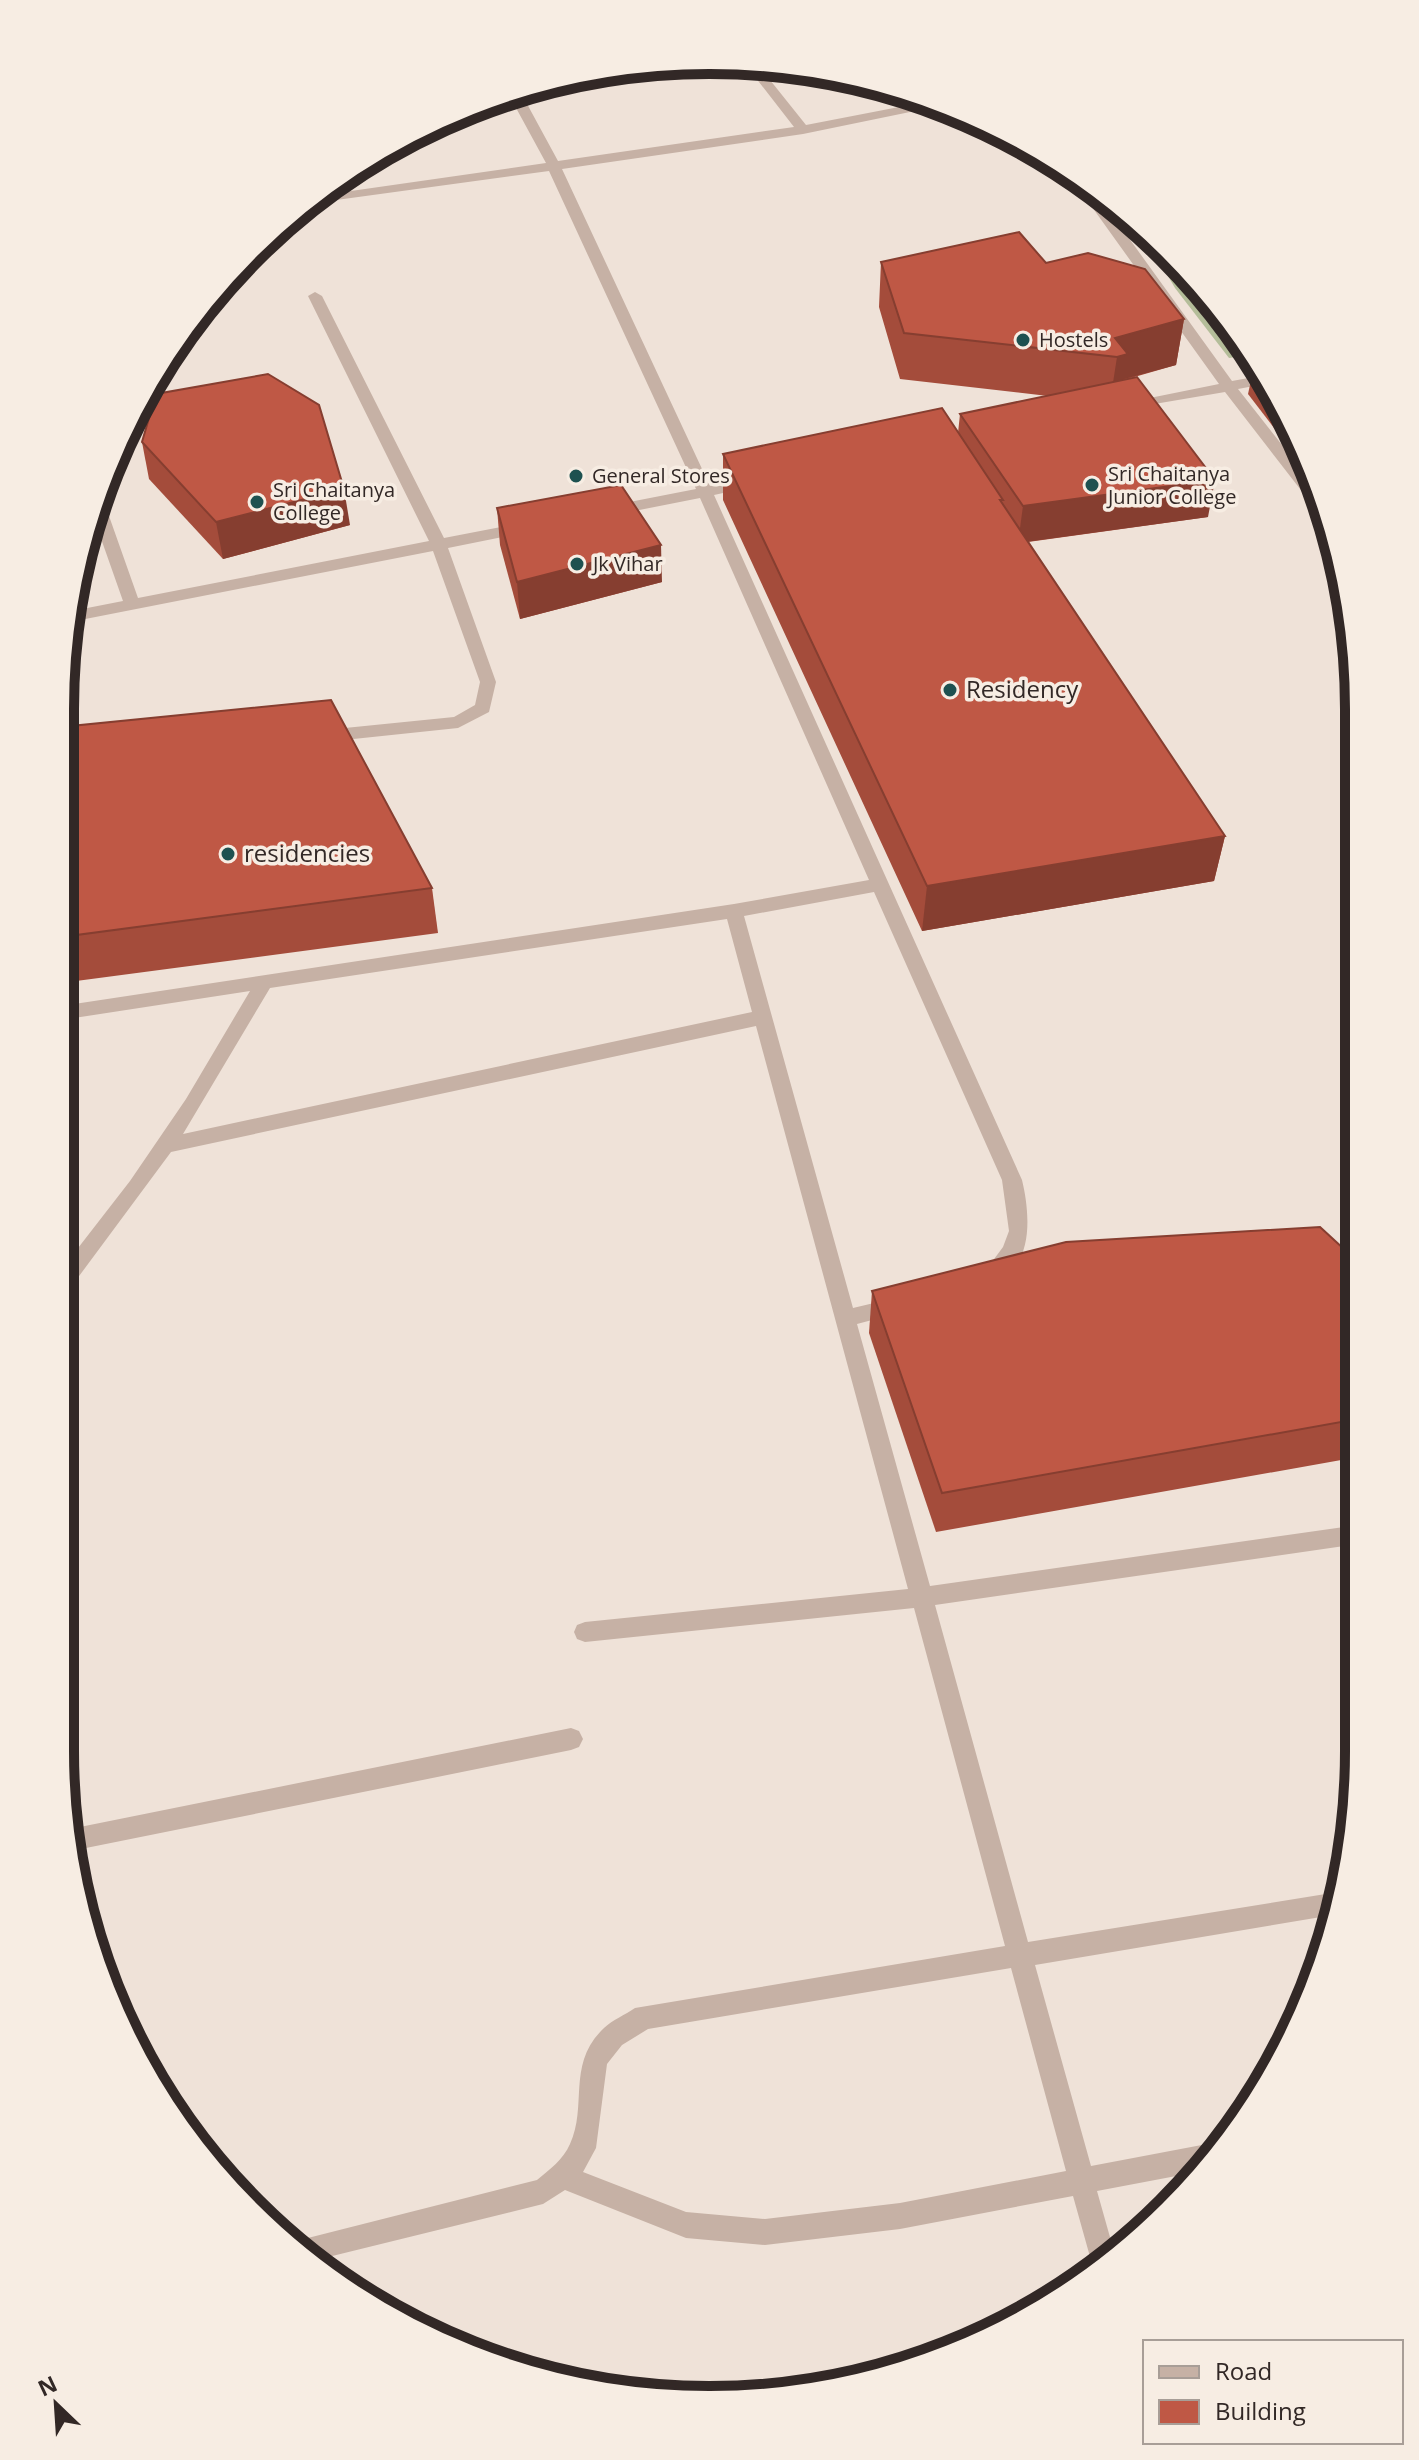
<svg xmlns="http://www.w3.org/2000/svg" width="1419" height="2460" font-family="'Open Sans',sans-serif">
  <rect width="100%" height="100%" fill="#efe2d8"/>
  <!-- green -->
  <path fill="#b4bd99" d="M1142,231L1169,251L1249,355L1229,358L1175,288Z"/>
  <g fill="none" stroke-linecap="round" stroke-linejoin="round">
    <!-- minor -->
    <g fill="#c6b1a5" fill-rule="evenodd">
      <path d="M745,64L758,65L806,125L930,101L944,105L803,134L562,169L710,486L750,478L758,483L755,486L714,495L1022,1180C1030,1213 1035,1268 993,1282L986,1280L983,1274L1003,1247L1009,1231L1002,1180L874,892L744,916L853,1308L895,1298L902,1300L905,1306L902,1312L857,1324L930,1586L1358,1525V1544L935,1605L1028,1942L1338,1892L1333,1915L1035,1965L1091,2166L1207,2144L1215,2148L1192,2173L1097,2191L1115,2255L1094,2271L1073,2196L900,2229L765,2245L686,2238L565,2190L543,2204L316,2260L296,2241L537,2180C550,2169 563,2160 570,2144C588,2105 566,2064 604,2028C612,2020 625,2015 635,2008L1005,1946L914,1608L585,1642L577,1639L574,1632L577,1625L585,1622L908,1589L756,1026L171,1152L68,1291L61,1293V1270L130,1181L186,1099L250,991L61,1020V1006L734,904L869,880L700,498L609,516L601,511L609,506L696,489L549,171L307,204L316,196L546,163L509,95L520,91L558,161L794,127ZM727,919L752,1012L183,1134L270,988ZM1011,1968L1066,2171L900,2203L765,2219L686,2212L583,2172L596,2148L607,2064L622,2045L648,2029Z"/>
      <path d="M1070,169L1092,187L1232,381L1265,375L1270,383L1238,389L1323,497L1328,518L1321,516L1225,392L1125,409V403L1219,384L1069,175Z"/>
      <path d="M315,292L322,296L444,538L522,523L530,528L522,533L448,548L496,682L489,712L458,728L325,742L316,736L325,730L454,717L475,705L480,682L433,551L70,622L72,611L123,601L92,513L97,495L103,499L138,598L429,541L308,296Z"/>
      <path d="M571,1728L579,1731L583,1739L579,1747L571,1750L76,1850L75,1828Z"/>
    </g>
  </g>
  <!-- wall -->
  <g fill="#a44c3b">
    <path d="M881,262L1046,263L1184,319L1176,365L1124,380L1208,517L1028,542L1225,836L1214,881L922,931L723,500V454L958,433L960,414L1048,396L900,379L879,307Z"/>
    <path d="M1255,362L1272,384L1317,484L1248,394Z"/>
    <path d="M142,442L350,525L223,559L149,479Z"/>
    <path d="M497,508L662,582L520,619L500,545Z"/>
    <path d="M61,727L432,888L438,933L61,983Z"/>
    <path d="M1358,1262V1457L936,1532L869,1333L872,1291Z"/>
  </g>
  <!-- shaded-wall -->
  <g fill="#863e30">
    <path d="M1184,319L1176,365L1124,379L1121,400L1110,402L1117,357L1115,338Z"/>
    <path d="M1215,480L1208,517L1018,543L1023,506Z"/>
    <path d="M344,489L350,525L223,559L216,522Z"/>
    <path d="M661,545L662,582L520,619L517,582Z"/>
    <path d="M1225,836L1214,881L922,931L927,886Z"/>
  </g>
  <!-- building -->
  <g fill="#bf5845" stroke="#863e30" stroke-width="2">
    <path d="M1019,232L1046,263L1088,253L1145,269L1184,319L1115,338L1128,354L1117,357L904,333L881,262Z"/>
    <path d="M268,374L319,405L344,489L216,522L142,442L156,394Z"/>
    <path d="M1137,377L1215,480L1023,506L960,414Z"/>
    <path d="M942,408L1003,500H1000L1225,836L927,886L723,454Z"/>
    <path d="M621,485L661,545L517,582L497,508Z"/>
    <path d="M331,700L432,888L61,937V727Z"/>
    <path d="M1320,1227L1358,1262V1419L942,1493L872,1291L1066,1242Z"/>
  </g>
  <!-- markers -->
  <g fill="#1e5150" stroke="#f7ede3" stroke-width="3">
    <circle cx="1023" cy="340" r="8"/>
    <circle cx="576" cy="476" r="8"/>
    <circle cx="1092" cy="485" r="8"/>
    <circle cx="257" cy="502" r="8"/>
    <circle cx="577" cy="564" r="8"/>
    <circle cx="950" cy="690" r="8"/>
    <circle cx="228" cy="854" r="8"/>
  </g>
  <g text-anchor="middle" stroke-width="7" stroke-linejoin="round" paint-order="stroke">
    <!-- far-poi labels -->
    <g font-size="20" fill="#322826" stroke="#f7ede3" text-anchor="start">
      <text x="1039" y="347">Hostels</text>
      <text x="1108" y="481">Sri Chaitanya<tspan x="1108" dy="23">Junior College</tspan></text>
      <text x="592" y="483">General Stores</text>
      <text x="273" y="497">Sri Chaitanya<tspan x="273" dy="23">College</tspan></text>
      <text x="593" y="571">Jk Vihar</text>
    </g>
    <!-- poi labels -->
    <g font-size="24" fill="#322826" stroke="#f7ede3" text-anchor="start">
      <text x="966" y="698">Residency</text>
      <text x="244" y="862">residencies</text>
    </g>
  </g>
  <!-- crop -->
  <path d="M0 0H1419V2460H0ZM709 74H710A635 635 0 0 1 1345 709V1751A635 635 0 0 1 710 2386H709A635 635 0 0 1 74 1751V709A635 635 0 0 1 709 74Z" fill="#f7ede3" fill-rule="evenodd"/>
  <path fill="none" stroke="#322826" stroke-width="10" d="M709 74H710A635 635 0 0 1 1345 709V1751A635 635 0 0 1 710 2386H709A635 635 0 0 1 74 1751V709A635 635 0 0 1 709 74Z"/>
  <!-- legend -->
  <rect x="1143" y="2340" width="260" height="104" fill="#f7ede3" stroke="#a89e97" stroke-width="2"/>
  <rect x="1159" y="2366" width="40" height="12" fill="#c6b1a5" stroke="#a89e97" stroke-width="2"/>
  <text x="1215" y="2380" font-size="24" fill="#322826">Road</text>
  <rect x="1159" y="2400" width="40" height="24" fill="#bf5845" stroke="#a89e97" stroke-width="2"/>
  <text x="1215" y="2420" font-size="24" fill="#322826">Building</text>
  <!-- north arrow -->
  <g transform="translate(56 2404) rotate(335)" stroke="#f7ede3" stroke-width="6" paint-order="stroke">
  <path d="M0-6L14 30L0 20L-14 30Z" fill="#322826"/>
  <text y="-12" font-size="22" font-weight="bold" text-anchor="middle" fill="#322826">N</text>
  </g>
</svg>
